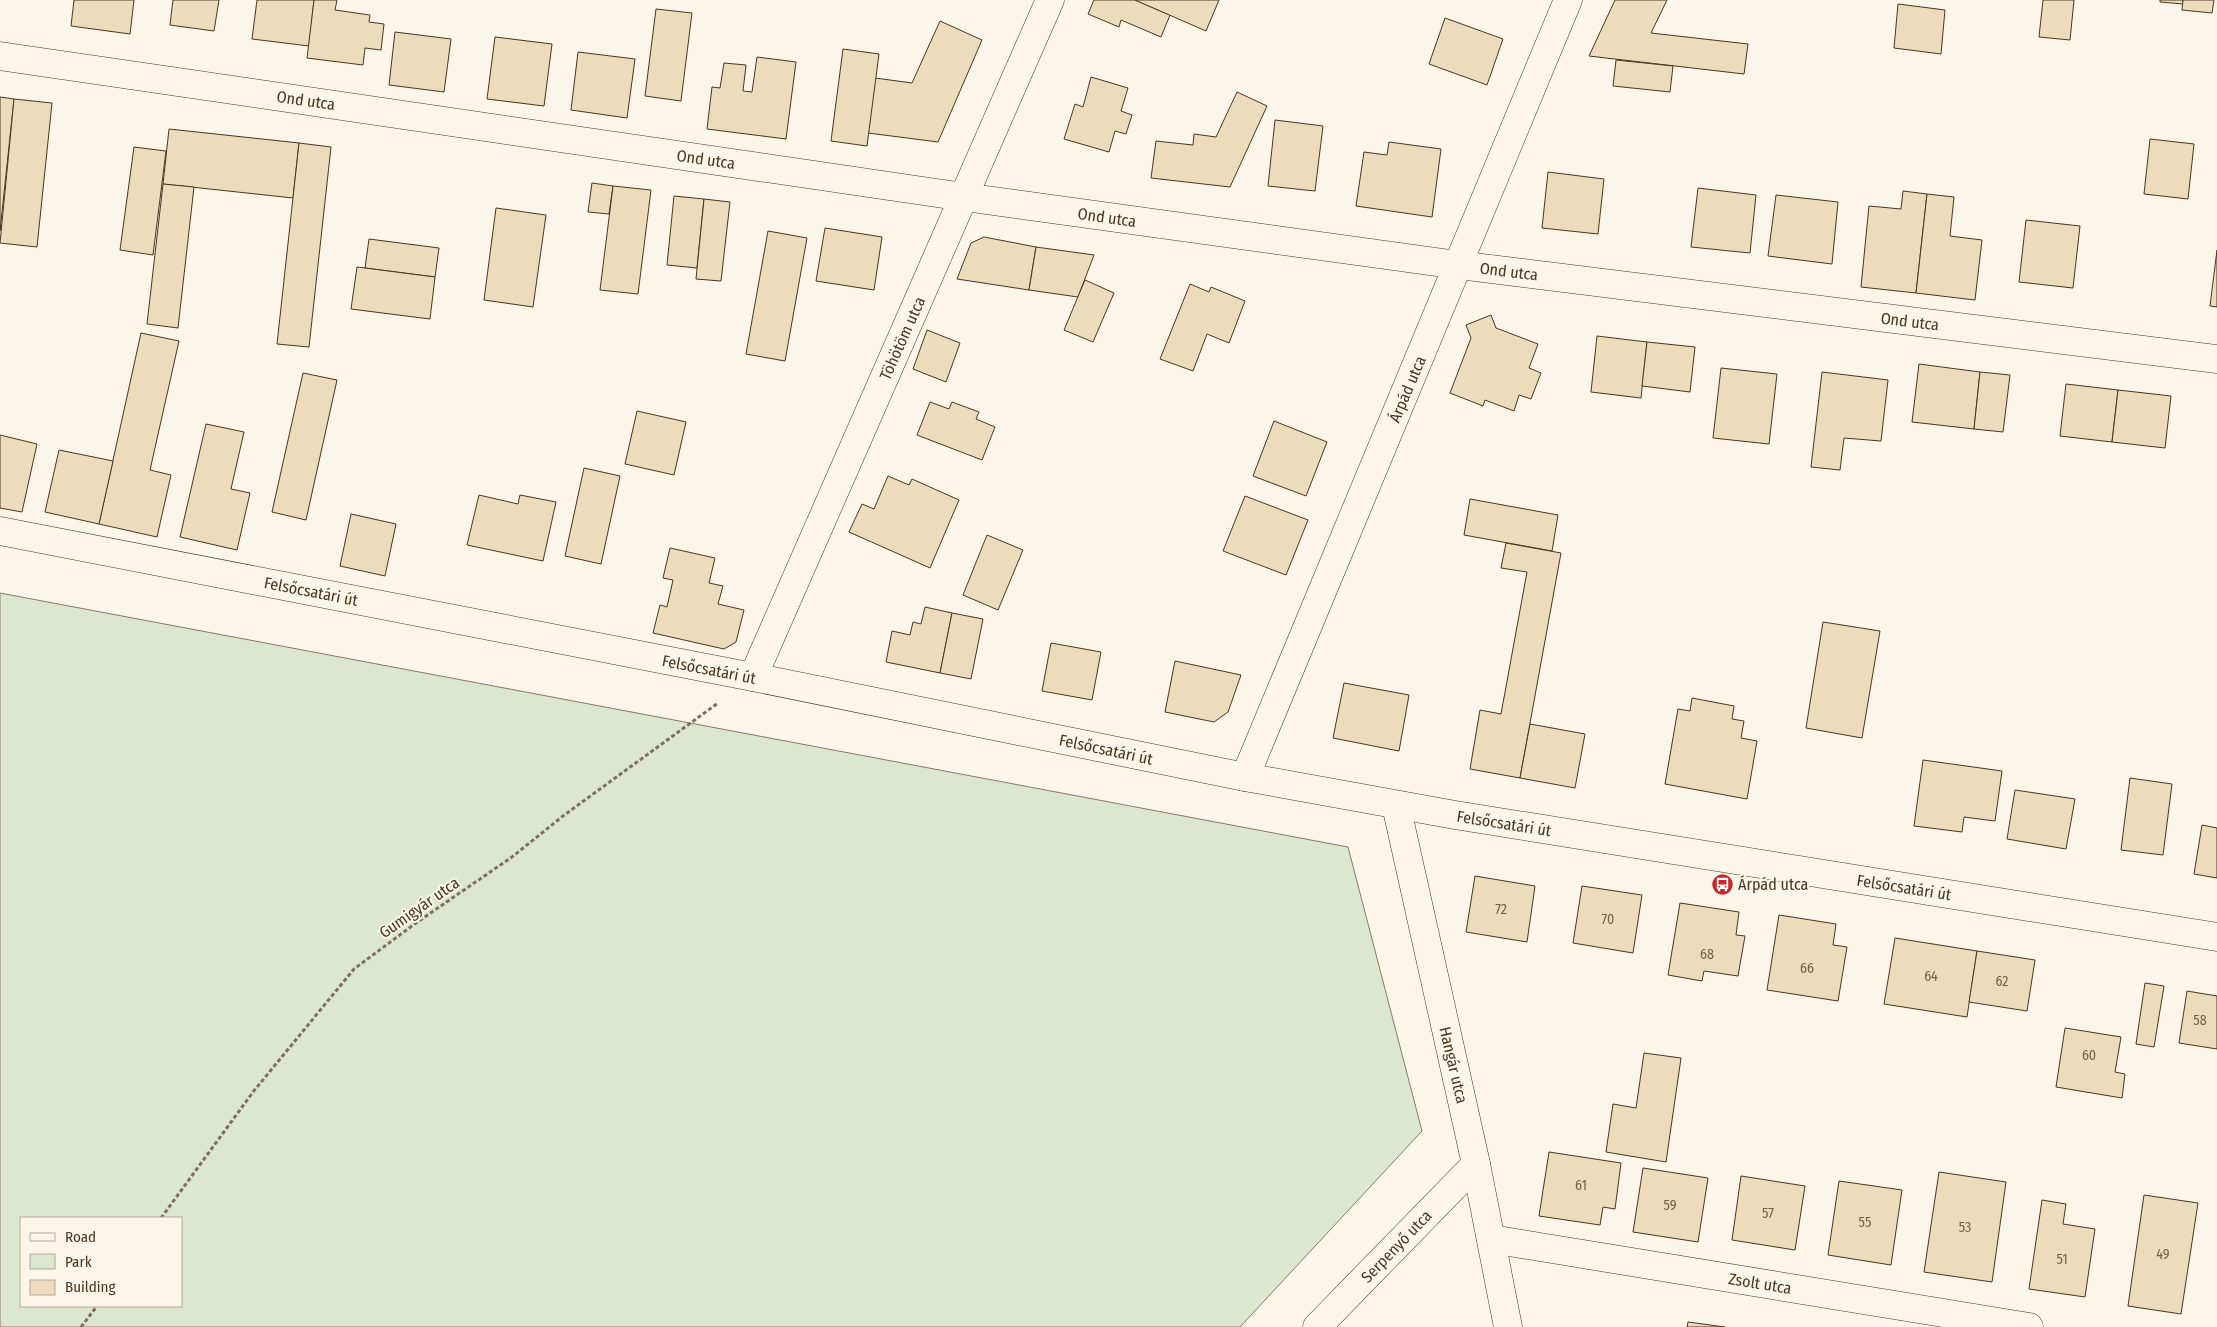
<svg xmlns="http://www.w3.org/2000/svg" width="2217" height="1327" font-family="'Fira Sans Condensed',sans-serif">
  <rect width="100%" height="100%" fill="#fbf6e9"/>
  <!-- green -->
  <path fill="#dce7d0" stroke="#887966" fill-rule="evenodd" d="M0,593L1348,847L1422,1131L1240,1327H0ZM21,1218H181V1306H21Z"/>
  <!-- building -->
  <g fill="#ecdcbc" stroke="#4a3520">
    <path d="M74,0H134L130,34L71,26Z"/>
    <path d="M173,0H219L214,31L170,25Z"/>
    <path d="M257,0H314L309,46L252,39Z"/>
    <path d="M314,0H337L335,10L370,15L369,22L384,24L381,50L365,48L363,65L307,58Z"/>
    <path d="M1094,0H1135L1170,15L1161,37L1121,20L1119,27L1088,14Z"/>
    <path d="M1135,0H1219L1206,31Z"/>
    <path d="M1615,0H1667L1651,33L1748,44L1744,74L1589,56Z"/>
    <path d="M2043,0H2074L2070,40L2039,37Z"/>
    <path d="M2160,0H2183V4L2160,2Z"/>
    <path d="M2183,0H2214L2212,13L2182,10Z"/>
    <path d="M1898,4L1945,10L1941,54L1894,48Z"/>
    <path d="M656,9L692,13L681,101L645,96Z"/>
    <path d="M1445,18L1503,39L1487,85L1429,64Z"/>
    <path d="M940,21L982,40L938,142L868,133L875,78L912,83Z"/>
    <path d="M395,32L451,39L444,92L389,85Z"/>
    <path d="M495,37L552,44L544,106L487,99Z"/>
    <path d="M843,49L879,54L867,146L831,141Z"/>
    <path d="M578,52L635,59L627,118L571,110Z"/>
    <path d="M757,57L796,62L786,139L707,129L712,87L720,88L724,63L746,65L743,91L752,92Z"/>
    <path d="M1616,60L1673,66L1670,92L1613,86Z"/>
    <path d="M1091,77L1128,88L1121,111L1132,115L1126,134L1115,131L1109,152L1064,139L1075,104L1083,107Z"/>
    <path d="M1237,92L1267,106L1230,187L1151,178L1156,141L1193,145L1194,134L1216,137Z"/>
    <path d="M0,97L14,99L0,231Z"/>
    <path d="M14,99L52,103L37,247L0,243Z"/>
    <path d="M1275,120L1323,126L1315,191L1268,186Z"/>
    <path d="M169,129L299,143L293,198L163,184Z"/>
    <path d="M2150,139L2194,144L2188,199L2144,194Z"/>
    <path d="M1389,142L1441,149L1432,217L1356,206L1364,152L1387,155Z"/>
    <path d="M299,143L331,147L309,347L277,344Z"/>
    <path d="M134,147L166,151L153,255L120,250Z"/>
    <path d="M1548,172L1604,179L1598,234L1542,228Z"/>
    <path d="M592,183L613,186L609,214L588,212Z"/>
    <path d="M163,184L194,187L178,328L147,324Z"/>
    <path d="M613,186L651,190L638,294L600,290Z"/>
    <path d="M1698,188L1756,195L1750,253L1691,247Z"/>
    <path d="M1903,191L1927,194L1916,293L1861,287L1869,206L1901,209Z"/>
    <path d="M1927,194L1954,197L1950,236L1982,240L1975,300L1916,293Z"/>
    <path d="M1776,195L1838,202L1832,264L1768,256Z"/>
    <path d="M674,196L704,199L697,268L667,265Z"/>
    <path d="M704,199L730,202L721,281L696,279Z"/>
    <path d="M496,208L546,215L533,307L484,300Z"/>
    <path d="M2026,220L2080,226L2073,288L2019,282Z"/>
    <path d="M825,228L882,237L874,290L816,281Z"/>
    <path d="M768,231L807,238L785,361L746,354Z"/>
    <path d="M984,237L1036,247L1029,290L957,279L971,243Z"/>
    <path d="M369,239L439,248L435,277L365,268Z"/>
    <path d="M1036,247L1094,255L1078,297L1029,290Z"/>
    <path d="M2217,250V307L2210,306Z"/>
    <path d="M357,267L435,277L430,319L351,309Z"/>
    <path d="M1085,280L1114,293L1093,342L1064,330Z"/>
    <path d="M1190,284L1209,292L1211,287L1245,301L1229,343L1207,334L1193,371L1160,359Z"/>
    <path d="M1491,315L1496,328L1538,344L1529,368L1541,373L1531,399L1519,395L1514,411L1485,400L1483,406L1450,393L1471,338L1466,325Z"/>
    <path d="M927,330L960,343L946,382L913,369Z"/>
    <path d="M141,333L179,341L150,470L171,475L157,537L99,524Z"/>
    <path d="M1597,336L1647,342L1641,398L1591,392Z"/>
    <path d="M1647,342L1695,347L1690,392L1642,386Z"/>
    <path d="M1919,364L1980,372L1974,429L1912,422Z"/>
    <path d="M1721,368L1777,374L1769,444L1713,438Z"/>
    <path d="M1822,372L1888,380L1881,441L1844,438L1840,470L1811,467Z"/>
    <path d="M1980,372L2010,375L2003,432L1974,429Z"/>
    <path d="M303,373L337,380L306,520L272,512Z"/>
    <path d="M2066,384L2118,390L2112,442L2060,436Z"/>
    <path d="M2118,390L2171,396L2165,448L2112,442Z"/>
    <path d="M930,402L949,409L952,402L979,412L976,419L995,427L982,460L917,435Z"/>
    <path d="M637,411L686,422L674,475L625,464Z"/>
    <path d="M1274,421L1327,442L1306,496L1253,476Z"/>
    <path d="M206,424L244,432L231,489L250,493L237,550L180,537Z"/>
    <path d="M0,435L37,444L22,512L0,508Z"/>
    <path d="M59,450L113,461L99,524L45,512Z"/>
    <path d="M584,468L620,476L601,564L565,556Z"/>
    <path d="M888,476L909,485L912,479L959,500L930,568L849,532L862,504L874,509Z"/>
    <path d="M479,495L518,504L520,495L556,502L543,561L467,545Z"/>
    <path d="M1245,496L1308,520L1286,575L1223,551Z"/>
    <path d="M1470,499L1558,515L1552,551L1464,535Z"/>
    <path d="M351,514L396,524L385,576L340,566Z"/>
    <path d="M987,535L1023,550L998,610L963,595Z"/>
    <path d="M1506,543L1561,553L1520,778L1470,769L1480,710L1501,714L1527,572L1501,568Z"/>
    <path d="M670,548L715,558L709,583L723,586L718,604L744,610L736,642L724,649L653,633L660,605L667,607L673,580L663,578Z"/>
    <path d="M925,607L952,613L940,673L886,662L892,631L910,635L913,622L921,624Z"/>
    <path d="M952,613L983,619L971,679L940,673Z"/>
    <path d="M1823,622L1880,631L1862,738L1806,728Z"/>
    <path d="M1051,643L1101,652L1092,700L1042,691Z"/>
    <path d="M1175,661L1241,675L1228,712L1214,722L1165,712Z"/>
    <path d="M1344,683L1409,695L1399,751L1333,738Z"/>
    <path d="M1692,698L1734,706L1732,719L1744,721L1741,738L1757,741L1747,799L1665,784L1678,709L1690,711Z"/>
    <path d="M1530,724L1585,734L1575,788L1520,778Z"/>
    <path d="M1923,760L2002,771L1995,821L1964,817L1962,832L1914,826Z"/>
    <path d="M2130,778L2172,784L2163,855L2121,850Z"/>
    <path d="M2015,790L2075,799L2066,849L2007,839Z"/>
    <path d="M2202,825L2217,828V878L2194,874Z"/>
    <path d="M1475,876L1535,886L1527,942L1466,932Z"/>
    <path d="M1582,886L1642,895L1633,953L1573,943Z"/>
    <path d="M1680,903L1739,912L1736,935L1745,936L1738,976L1704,971L1702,981L1668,975Z"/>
    <path d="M1779,915L1836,924L1833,945L1847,947L1838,1001L1767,990Z"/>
    <path d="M1895,938L1977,951L1967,1017L1884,1004Z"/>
    <path d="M1977,951L2035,960L2027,1011L1969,1002Z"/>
    <path d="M2145,983L2164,986L2154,1047L2136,1044Z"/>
    <path d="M2187,991L2217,996V1049L2179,1043Z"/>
    <path d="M2065,1028L2121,1037L2115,1072L2125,1074L2122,1098L2056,1087Z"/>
    <path d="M1644,1053L1681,1058L1666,1162L1606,1152L1613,1104L1636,1108Z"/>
    <path d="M1549,1152L1621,1163L1615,1209L1603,1207L1600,1225L1539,1216Z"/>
    <path d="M1643,1168L1708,1178L1698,1242L1633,1232Z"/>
    <path d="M1939,1172L2006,1182L1992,1282L1924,1272Z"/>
    <path d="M1741,1176L1805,1186L1795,1250L1732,1240Z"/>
    <path d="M1839,1181L1902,1190L1891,1265L1828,1255Z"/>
    <path d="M2144,1195L2198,1203L2181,1314L2128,1306Z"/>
    <path d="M2042,1200L2066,1204L2063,1224L2095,1229L2085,1297L2029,1289Z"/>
    <path d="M1688,1322L1725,1327H1687Z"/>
  </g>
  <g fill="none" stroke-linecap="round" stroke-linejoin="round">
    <defs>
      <g id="minor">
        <path d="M0,56L964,197L1458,265L2217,359"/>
        <path d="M0,531L753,677L1245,777L1455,815L2217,937"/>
        <path d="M753,677L1050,0"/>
        <path d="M1245,777L1568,0"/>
        <path d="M1396,805L1476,1164L1508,1327"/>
        <path d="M1491,1239L2029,1327"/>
        <path d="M1317,1327L1476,1164"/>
      </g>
    </defs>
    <!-- minor casing -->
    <use href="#minor" stroke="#4a3520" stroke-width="29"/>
    <!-- path -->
    <g stroke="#7f6f5c" stroke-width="3" stroke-dasharray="4 2.5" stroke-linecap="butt">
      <path d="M161,1218L253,1092L354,969L416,923L512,857L563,816L718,703"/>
      <path d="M81,1327L97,1306"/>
    </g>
    <!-- minor -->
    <use href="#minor" stroke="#fbf6e9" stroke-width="28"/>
  </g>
  <!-- icons -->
  <defs>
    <symbol id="bus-disc" viewBox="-11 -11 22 22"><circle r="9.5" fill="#c62828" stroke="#fbf6e9"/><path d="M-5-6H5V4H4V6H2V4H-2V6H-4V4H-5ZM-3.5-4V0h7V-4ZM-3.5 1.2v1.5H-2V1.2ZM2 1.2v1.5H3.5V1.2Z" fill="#fff"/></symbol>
  </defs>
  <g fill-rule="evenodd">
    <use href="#bus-disc" x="1710" y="872" width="25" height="25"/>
  </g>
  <g text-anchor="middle" stroke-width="4" stroke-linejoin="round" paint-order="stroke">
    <!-- number labels -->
    <g font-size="14" fill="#725f47">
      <text x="1501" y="914">72</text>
      <text x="1608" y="924">70</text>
      <text x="1707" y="959">68</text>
      <text x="1807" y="973">66</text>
      <text x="1931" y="981">64</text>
      <text x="2002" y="986">62</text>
      <text x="2200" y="1025">58</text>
      <text x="2089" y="1060">60</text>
      <text x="1581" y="1190">61</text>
      <text x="1670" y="1210">59</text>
      <text x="1768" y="1218">57</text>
      <text x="1865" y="1227">55</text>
      <text x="1965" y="1232">53</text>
      <text x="2163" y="1259">49</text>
      <text x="2062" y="1264">51</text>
    </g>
    <!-- street labels -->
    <g font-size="16" fill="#4a3520" stroke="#fbf6e9">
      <text transform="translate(306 100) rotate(8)" y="6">Ond utca</text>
      <text transform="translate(706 159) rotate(8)" y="6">Ond utca</text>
      <text transform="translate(1107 217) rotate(8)" y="6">Ond utca</text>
      <text transform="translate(1509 271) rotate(7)" y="6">Ond utca</text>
      <text transform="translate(1910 321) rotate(7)" y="6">Ond utca</text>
      <text transform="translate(902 338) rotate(-66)" y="6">Töhötöm utca</text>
      <text transform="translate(1407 389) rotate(-67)" y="6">Árpád utca</text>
      <text transform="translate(311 591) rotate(11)" y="6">Felsőcsatári út</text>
      <text transform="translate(709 669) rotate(11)" y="6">Felsőcsatári út</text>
      <text transform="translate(1106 749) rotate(12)" y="6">Felsőcsatári út</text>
      <text transform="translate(1504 823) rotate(9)" y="6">Felsőcsatári út</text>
      <text transform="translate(1904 887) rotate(9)" y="6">Felsőcsatári út</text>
      <text transform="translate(419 907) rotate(-35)" y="6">Gumigyár utca</text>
      <text transform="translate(1454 1065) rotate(77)" y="6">Hangár utca</text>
      <text transform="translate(1396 1246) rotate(-46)" y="6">Serpenyő utca</text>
      <text transform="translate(1760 1283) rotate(9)" y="6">Zsolt utca</text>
    </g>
    <!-- poi labels -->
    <g font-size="16" fill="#4a3520" stroke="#fbf6e9" text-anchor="start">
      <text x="1738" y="890">Árpád utca</text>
    </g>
  </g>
  <!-- legend -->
  <rect x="20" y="1217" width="162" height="90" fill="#fbf6e9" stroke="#b4a999"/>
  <rect x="30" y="1233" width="25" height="8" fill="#fbf6e9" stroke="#b4a999"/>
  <text x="65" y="1242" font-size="15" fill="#4a3520">Road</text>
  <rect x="30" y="1254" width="25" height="15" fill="#dce7d0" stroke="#b4a999"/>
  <text x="65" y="1267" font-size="15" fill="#4a3520">Park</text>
  <rect x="30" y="1280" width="25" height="15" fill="#ecdcbc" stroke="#b4a999"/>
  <text x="65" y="1292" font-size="15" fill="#4a3520">Building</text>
</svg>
